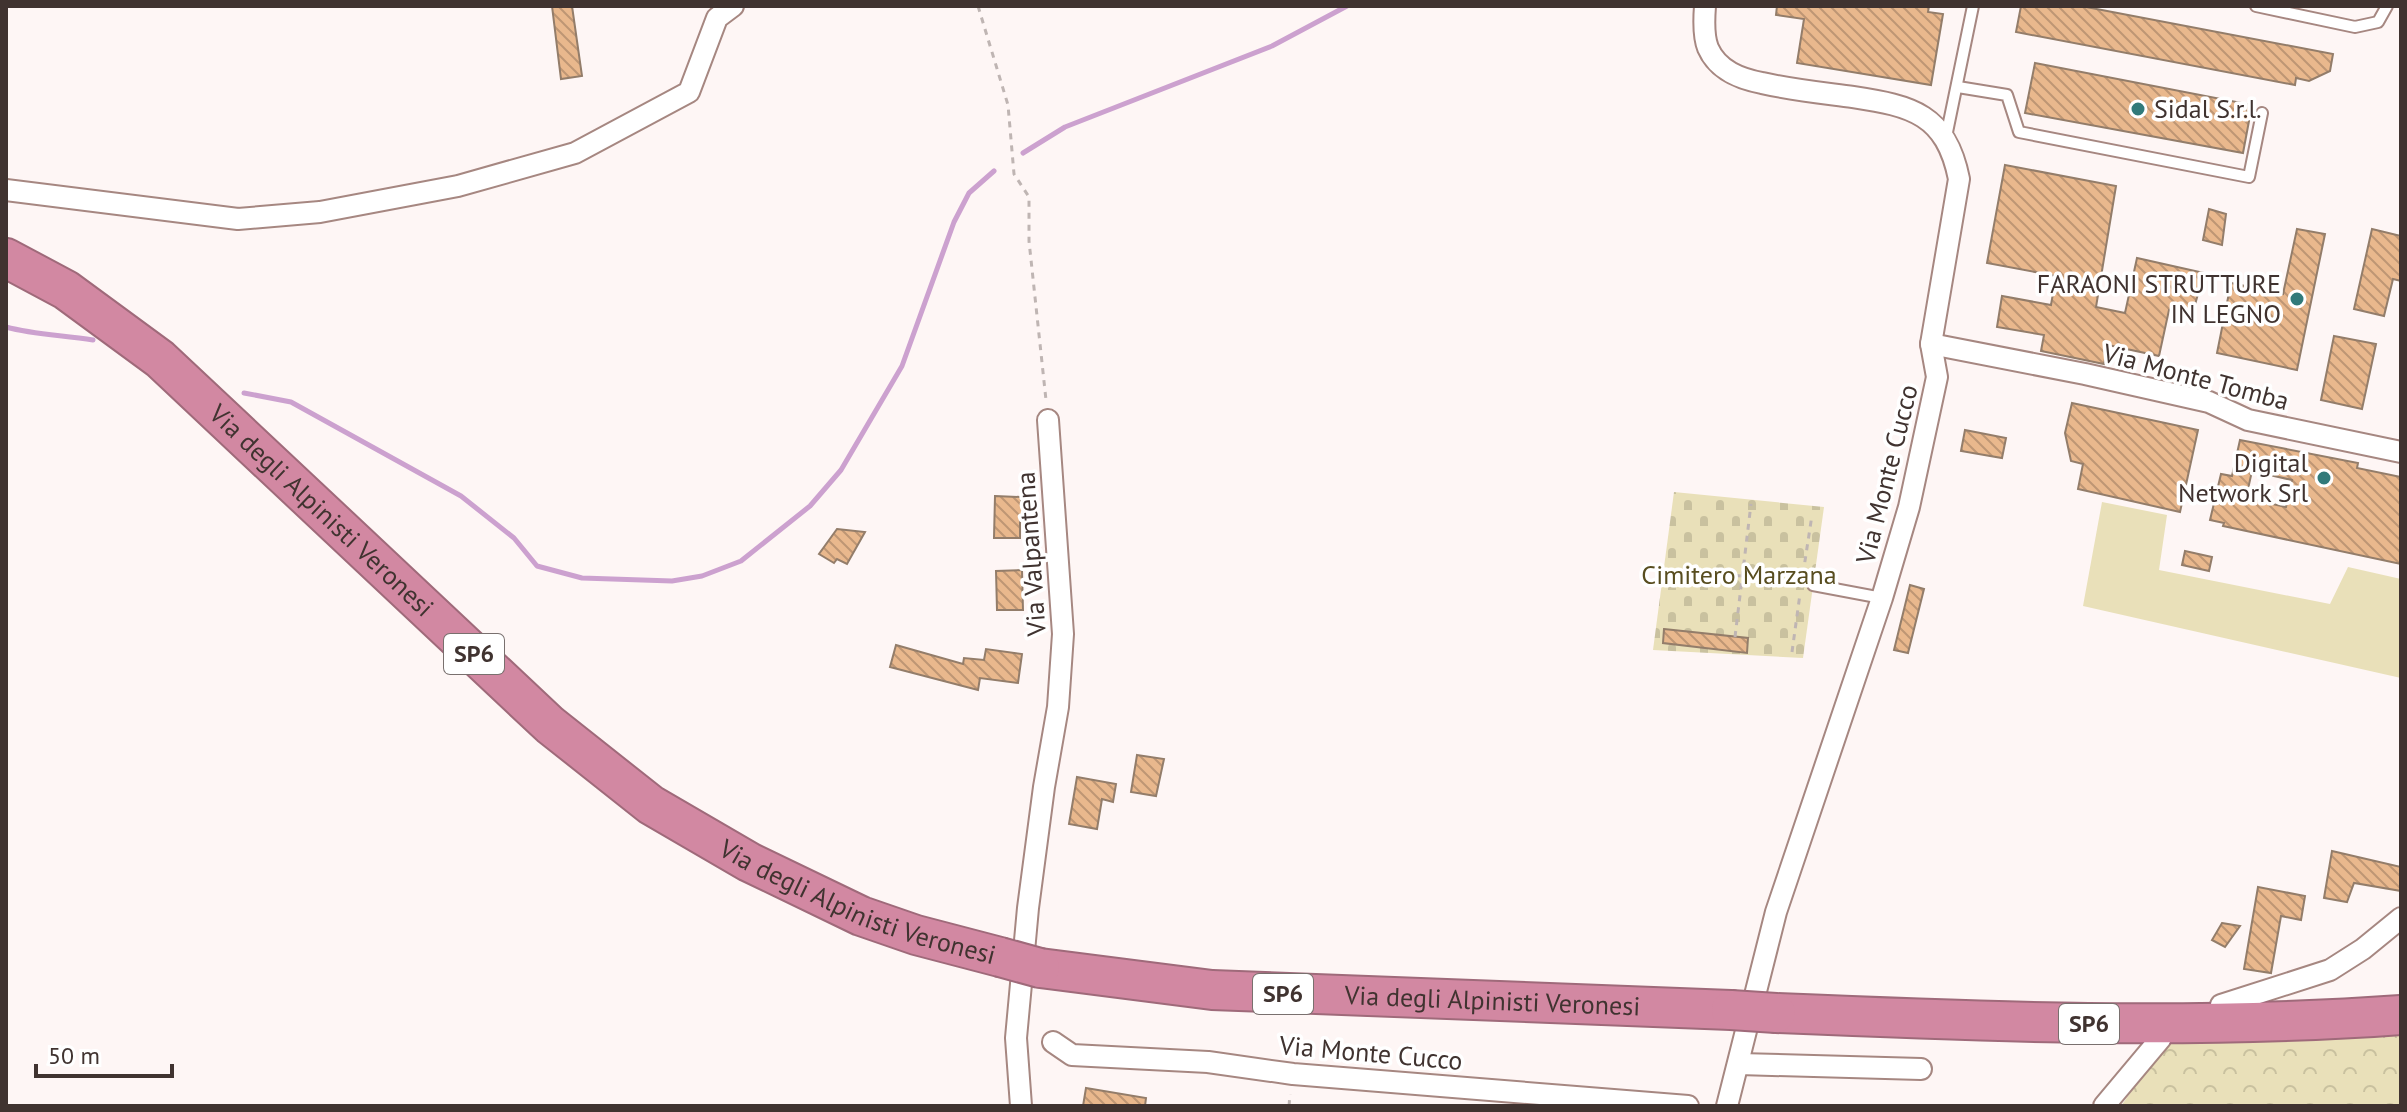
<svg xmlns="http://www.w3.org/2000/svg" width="2407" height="1112" font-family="'PT Sans',sans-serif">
  <defs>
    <pattern id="forest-crowns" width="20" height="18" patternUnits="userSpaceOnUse" patternTransform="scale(2)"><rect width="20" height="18" fill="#e9e0b9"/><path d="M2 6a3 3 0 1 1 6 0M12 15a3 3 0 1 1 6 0" fill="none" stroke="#c9c19f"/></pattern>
    <pattern id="cemetery-stones" width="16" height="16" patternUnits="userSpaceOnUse" patternTransform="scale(2)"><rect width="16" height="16" fill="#e9e0b9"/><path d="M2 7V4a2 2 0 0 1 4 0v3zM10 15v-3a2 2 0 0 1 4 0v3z" fill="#c9c19f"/></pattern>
    <pattern id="building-back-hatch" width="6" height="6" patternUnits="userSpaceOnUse" patternTransform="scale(2)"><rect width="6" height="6" fill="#e9b88d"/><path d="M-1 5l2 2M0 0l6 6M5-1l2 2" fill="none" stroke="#be9674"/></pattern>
  </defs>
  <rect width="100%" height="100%" fill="#fef6f5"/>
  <!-- green -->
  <path fill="#e9e0b9" d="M2102,502L2167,515L2159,570L2330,604L2348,567L2401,579V678L2083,606Z"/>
  <!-- forest -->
  <path fill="url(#forest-crowns)" d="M2401,1025V1106H2121L2168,1039Z"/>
  <!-- cemetery -->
  <path fill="url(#cemetery-stones)" d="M1674,492L1824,507L1803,658L1653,650Z"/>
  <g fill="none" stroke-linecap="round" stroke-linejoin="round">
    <!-- stream -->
    <g stroke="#cca1cf" stroke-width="5">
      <path d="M1023,153L1065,127L1272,46L1347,6"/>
      <path d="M6,327C35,335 64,335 93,340"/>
      <path d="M244,393L291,402L461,496L514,538L537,566L582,578L672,581L702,576L741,561L810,506L841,470L902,366L954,222L969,193L994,171"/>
    </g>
  </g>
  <!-- building -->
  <g fill="url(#building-back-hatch)" stroke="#937d6a" stroke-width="2" fill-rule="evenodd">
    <path d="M552,6H572L582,76L561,79Z"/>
    <path d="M1777,6H1929L1928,12L1943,14L1931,85L1797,63L1804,19L1776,15Z"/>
    <path d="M2021,6H2081L2333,54L2330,71L2309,81L2296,78L2295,85L2016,32Z"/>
    <path d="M2035,63L2252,105L2243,153L2025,113Z"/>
    <path d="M2005,165L2116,186L2096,307L2125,313L2137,258L2204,273L2192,315L2169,310L2159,356L2108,345L2104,364L2041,351L2044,335L1997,327L2002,296L2051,305L2056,276L1987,263Z"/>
    <path d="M2209,209L2226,214L2222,245L2203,240Z"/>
    <path d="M2297,229L2325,234L2297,370L2217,353L2231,283L2283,294Z"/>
    <path d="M2372,229L2401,236V281L2393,279L2384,316L2354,309Z"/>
    <path d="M2334,336L2376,344L2362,409L2321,400Z"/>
    <path d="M2072,403L2198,430L2180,512L2078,489L2083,464L2071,461L2065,433Z"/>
    <path d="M1965,430L2006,438L2002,458L1961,451Z"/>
    <path d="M2240,440L2358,463L2357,468L2401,477V564L2223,526L2224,523L2210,520L2221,474L2232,476ZM2252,471L2292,480L2286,507L2246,498Z"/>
    <path d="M995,496L1021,497V506H1025L1024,520H1020V538H994Z"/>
    <path d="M837,529L865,532L847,564L837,559L834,563L819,554Z"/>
    <path d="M2185,551L2212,557L2209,571L2182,565Z"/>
    <path d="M1022,570L1023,610H997L996,571Z"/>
    <path d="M1910,585L1924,589L1908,653L1894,650Z"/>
    <path d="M1664,629L1748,638L1747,653L1663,643Z"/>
    <path d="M896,645L963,664L964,658L984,660L986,649L1022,654L1018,683L980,678L978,690L890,667Z"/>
    <path d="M1137,755L1164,759L1156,796L1131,792Z"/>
    <path d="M1077,777L1116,784L1113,802L1102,799L1097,829L1069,824Z"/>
    <path d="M2332,851L2401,867V891L2354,883L2347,902L2324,898Z"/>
    <path d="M2258,887L2305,896L2301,920L2281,916L2271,973L2244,969Z"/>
    <path d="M2222,923L2240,926L2225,947L2212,940Z"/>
    <path d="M1086,1088L1146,1098L1145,1106H1083Z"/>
  </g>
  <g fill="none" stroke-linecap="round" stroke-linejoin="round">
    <defs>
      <g id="lane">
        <path d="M2256,6L2355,27L2378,22L2387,6"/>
        <path d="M1958,87L2007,95L2019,132L2249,177L2262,113"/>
        <path d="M1946,137L1973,6"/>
        <path d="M1813,585L1882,598"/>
      </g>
      <g id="street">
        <path d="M1705,6C1704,19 1703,36 1708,48C1718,71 1741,79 1762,83C1792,90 1823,93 1853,97C1912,106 1946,114 1959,179L1931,344L1937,377L1909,507L1882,598L1776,912L1727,1106"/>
        <path d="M6,190L238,219L320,212L458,186L575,153L689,92L717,18L733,6"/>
        <path d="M1931,344L2085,374L2209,402L2248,420L2401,452"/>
        <path d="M2221,1005L2330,970L2363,949L2401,918"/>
        <path d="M1053,1042L1072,1055L1208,1062L1293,1074L1688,1106"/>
        <path d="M1739,1064L1921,1069"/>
        <path d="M1021,1106L1016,1038L1028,908L1044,787L1058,707L1063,634L1048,420"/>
        <path d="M2104,1106L2161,1038"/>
      </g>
      <g id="highway">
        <path id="s1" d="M6,258L66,290L160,359L550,725L651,805L749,862L861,916L916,935L1000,957"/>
        <path id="s2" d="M1040,968L1212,990L1731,1010"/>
        <path d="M1776,1013C1986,1022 2191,1030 2401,1015"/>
      </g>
    </defs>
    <!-- lane casing -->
    <use href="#lane" stroke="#a68781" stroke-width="14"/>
    <!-- street casing -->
    <use href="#street" stroke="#a68781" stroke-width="24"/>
    <!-- highway casing -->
    <use href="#highway" stroke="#9f6a7a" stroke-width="42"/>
    <!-- path -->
    <g stroke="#bfb5b3" stroke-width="3" stroke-dasharray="6 6" stroke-linecap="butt">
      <path d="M978,6L1008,105L1014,174L1029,197V241L1046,400"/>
      <path d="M1687,569L1802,584"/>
      <path d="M1803,574L1812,515"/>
      <path d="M1735,637L1751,504"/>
      <path d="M1792,652L1800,594"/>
      <path d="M1296,1055L1297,1045"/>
      <path d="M1289,1106L1290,1094"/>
    </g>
    <!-- lane -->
    <use href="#lane" stroke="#fff" stroke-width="10"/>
    <!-- street -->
    <use href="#street" stroke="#fff" stroke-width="20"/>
    <!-- highway -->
    <use href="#highway" stroke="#d288a2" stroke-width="38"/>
    <defs>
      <g id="highway-bridge">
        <path d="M1000,957L1040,968"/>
        <path d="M1731,1010L1776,1013"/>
      </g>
    </defs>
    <!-- highway-bridge casing -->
    <use href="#highway-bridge" stroke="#9f6a7a" stroke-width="42" stroke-linecap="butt"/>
    <!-- highway-bridge -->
    <use href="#highway-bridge" stroke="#d288a2" stroke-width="38"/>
  </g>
  <!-- markers -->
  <g fill="#317a7a" stroke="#fff" stroke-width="3">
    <circle cx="2138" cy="109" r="8"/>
    <circle cx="2297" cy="299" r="8"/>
    <circle cx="2324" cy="478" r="8"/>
  </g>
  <g text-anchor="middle" stroke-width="7" stroke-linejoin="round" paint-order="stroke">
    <!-- shield labels -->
    <g fill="#fff" stroke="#79706e" stroke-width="2">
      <rect x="444" y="634" width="60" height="40" rx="6"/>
      <rect x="1253" y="974" width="60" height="40" rx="6"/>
      <rect x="2059" y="1004" width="60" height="40" rx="6"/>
    </g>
    <g font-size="24" font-weight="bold" fill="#403330">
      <text x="474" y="662">SP6</text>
      <text x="1283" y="1002">SP6</text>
      <text x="2089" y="1032">SP6</text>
    </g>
    <!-- poi labels -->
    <g font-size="26" fill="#403330" stroke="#fff" text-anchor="end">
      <text x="2154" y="118" text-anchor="start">Sidal S.r.l.</text>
      <text x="2281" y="293">FARAONI STRUTTURE<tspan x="2281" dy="30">IN LEGNO</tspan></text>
      <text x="2308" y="472">Digital<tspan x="2308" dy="30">Network Srl</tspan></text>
    </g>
    <!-- street labels -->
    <g font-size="26" fill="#403330" stroke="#fff">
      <text transform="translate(2196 377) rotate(15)" y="9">Via Monte Tomba</text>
      <text transform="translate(1887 474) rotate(-76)" y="9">Via Monte Cucco</text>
      <text dy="9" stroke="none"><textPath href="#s1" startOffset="406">Via degli Alpinisti Veronesi</textPath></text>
      <text transform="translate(1031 554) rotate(-94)" y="9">Via Valpantena</text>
      <text dy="9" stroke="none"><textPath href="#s1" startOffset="1078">Via degli Alpinisti Veronesi</textPath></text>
      <text dy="9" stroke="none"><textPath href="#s2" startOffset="454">Via degli Alpinisti Veronesi</textPath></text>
      <text transform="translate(1371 1053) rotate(5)" y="9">Via Monte Cucco</text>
    </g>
    <!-- park labels -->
    <g font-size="26" fill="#584d1f" stroke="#fff">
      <text x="1739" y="584">Cimitero Marzana</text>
    </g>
  </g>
  <!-- border -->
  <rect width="2407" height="1112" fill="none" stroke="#403330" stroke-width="16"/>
  <!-- scale -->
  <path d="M36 1064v12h136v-12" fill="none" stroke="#403330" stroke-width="4"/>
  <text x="48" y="1064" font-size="24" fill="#403330" stroke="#ffffff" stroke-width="6" paint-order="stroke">50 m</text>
</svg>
